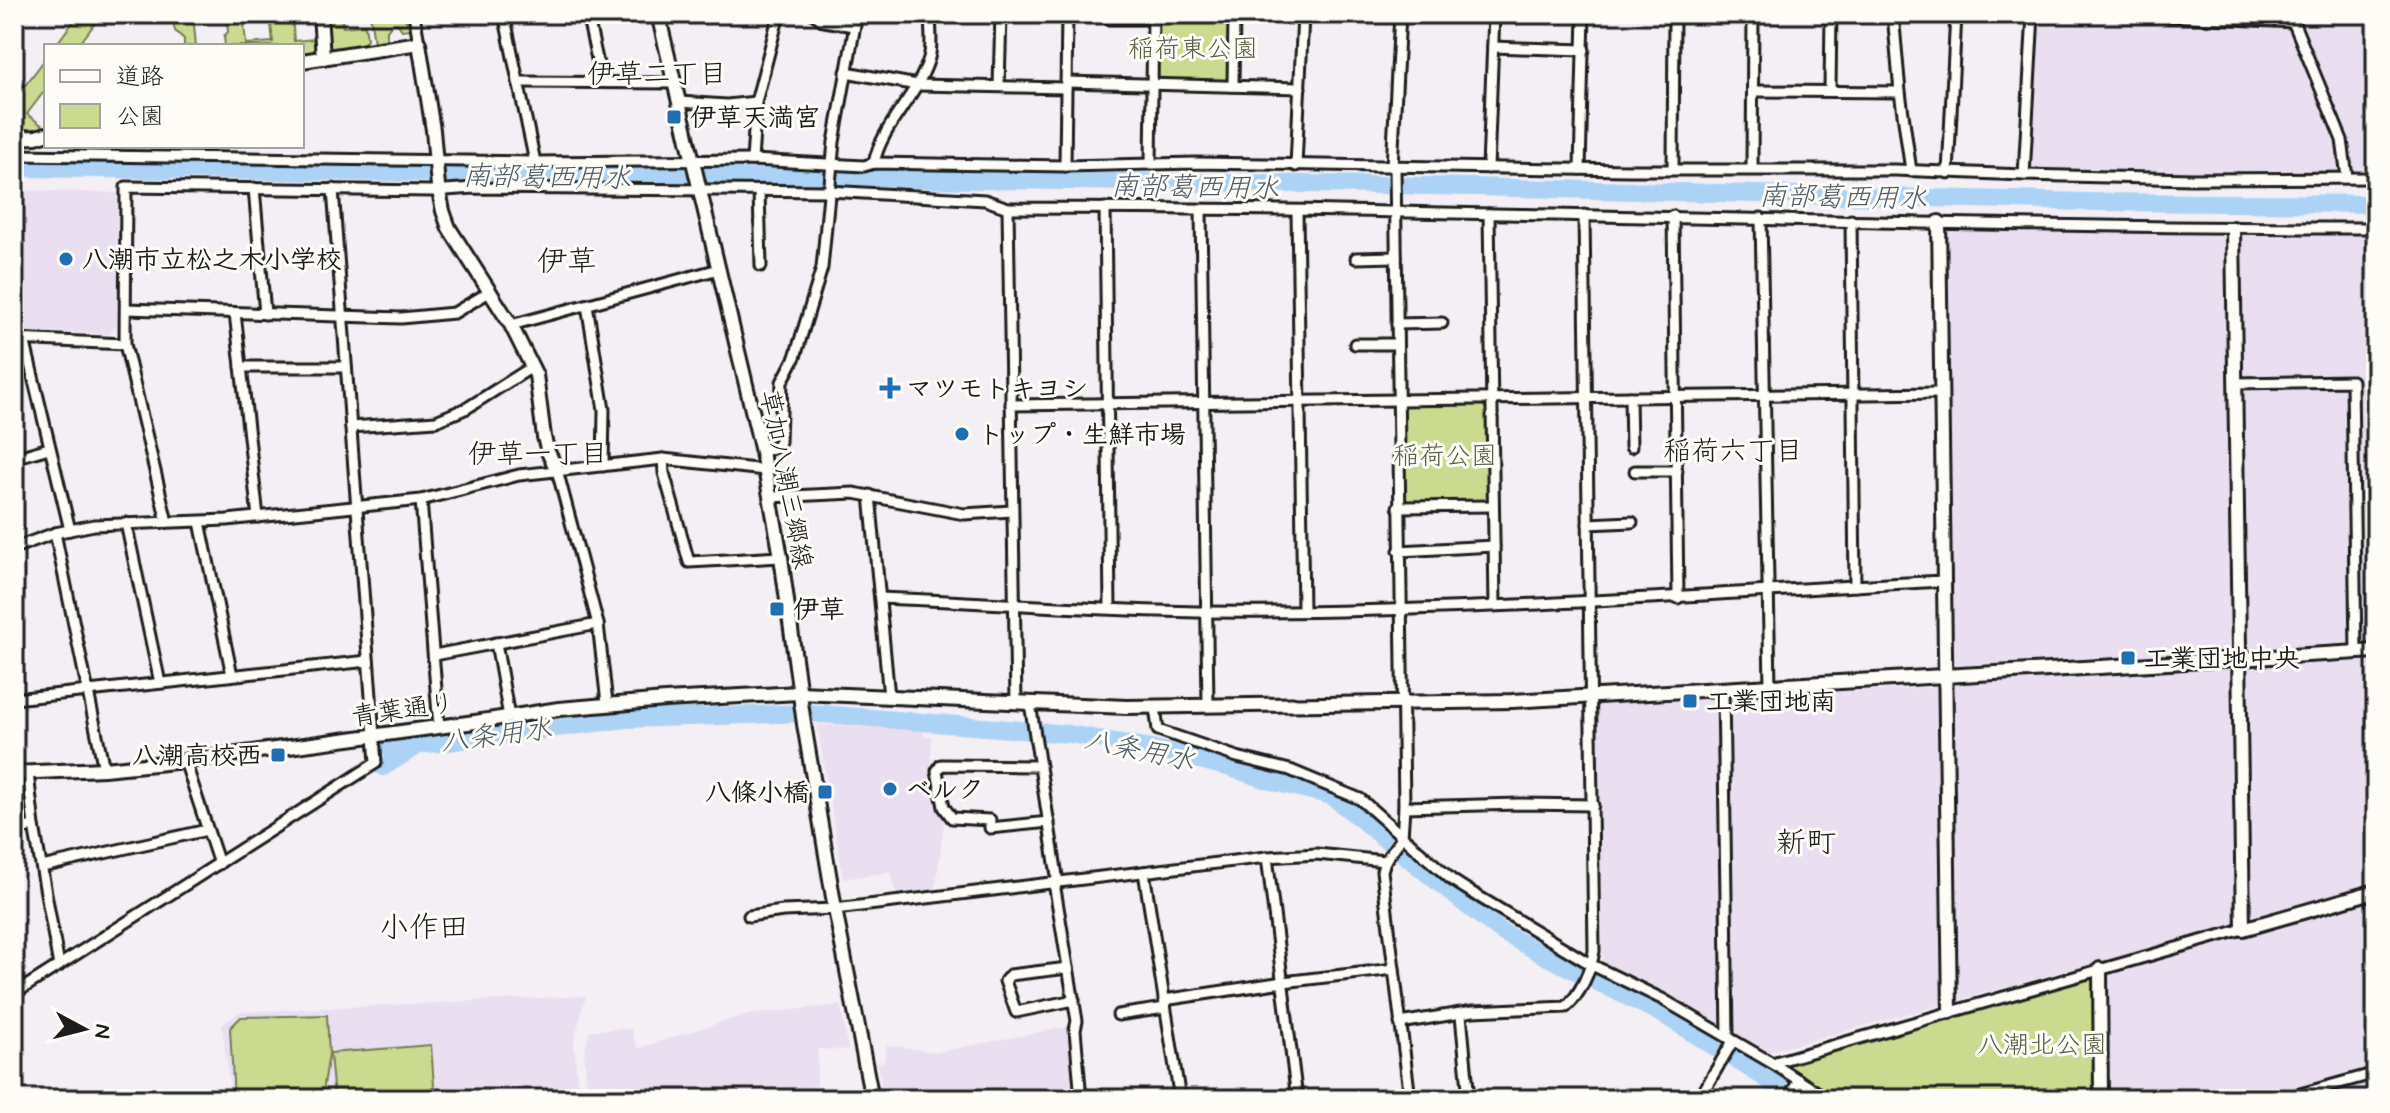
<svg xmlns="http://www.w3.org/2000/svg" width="2390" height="1113" font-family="Mynerve,'Klee One',sans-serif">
  <rect width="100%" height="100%" fill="#f4eff4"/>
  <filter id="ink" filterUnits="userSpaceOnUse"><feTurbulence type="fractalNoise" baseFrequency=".0125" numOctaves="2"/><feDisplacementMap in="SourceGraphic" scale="16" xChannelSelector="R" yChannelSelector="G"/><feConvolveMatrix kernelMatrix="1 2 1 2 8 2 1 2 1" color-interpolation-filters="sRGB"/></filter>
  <g filter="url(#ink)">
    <!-- built -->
    <g fill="#e9dff1">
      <path d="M2042,14H2376V173L2035,172L2031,167L2038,20Z"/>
      <path d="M14,190L117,193V325L110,334L14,331Z"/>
      <path d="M1949,227L2222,233H2376V1099H2107L2108,974L2105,960L1769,1052L1603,963L1598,704L1955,686L1946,229Z"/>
      <path d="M817,724L924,730V736L932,737L931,758L944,823L935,891L896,897L891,872L843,879Z"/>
      <path d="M586,996L574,1041L579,1099H231L222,1025L239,1012Z"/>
      <path d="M841,1005L848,1050L818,1049L817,1085L786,1099H588L584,1054L590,1030L631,1029L635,1043L639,1048L744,1015Z"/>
      <path d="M1071,1026L1077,1099H884L877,1063L885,1061L886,1045L937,1052Z"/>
    </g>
    <!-- green -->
    <g fill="#cada8e" stroke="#737b55" stroke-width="2">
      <path d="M79,14H193L196,46H184V39L175,31L173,21H112L102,14L78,46H55Z"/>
      <path d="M226,14H243L246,44L273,42L271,25L277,21V14H292L294,41L315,39L316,50L312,54L302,55V46H225L224,36L228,32Z"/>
      <path d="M330,14H341L343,27L365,25L367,39L363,44L335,49L328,48L325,16Z"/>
      <path d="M370,14H402L411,29L402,30L398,24H392L387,30V40L374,43Z"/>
      <path d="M1158,14H1229V77L1223,82L1163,80L1156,75Z"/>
      <path d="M46,58V89L27,114L43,126L35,130H14V100Z"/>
      <path d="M1483,405L1486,409L1488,499L1486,503H1407L1403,499L1401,411L1407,406Z"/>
      <path d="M2098,971V1099H1829L1780,1065Z"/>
      <path d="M327,1015L329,1054L323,1091L312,1099H234L230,1028L241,1017Z"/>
      <path d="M431,1045L435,1099H334L330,1053Z"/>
    </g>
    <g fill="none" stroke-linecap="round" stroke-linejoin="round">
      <!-- river -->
      <g stroke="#acd3f6" stroke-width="18">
        <path d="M14,168L1386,185L2090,202L2376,204"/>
        <path d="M388,747L440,743L627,719L810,713L1069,734L1152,748L1227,767L1274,782L1332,796L1465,904L1502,932L1543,955L1664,1015L1799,1099"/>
        <path d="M383,767L417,746"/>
      </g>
      <defs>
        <g id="street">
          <path d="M414,14L419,43"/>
          <path d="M504,14L535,162"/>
          <path d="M587,14L602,82"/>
          <path d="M814,14L824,21L854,26"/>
          <path d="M1893,14L1900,92L1911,171"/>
          <path d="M2126,14L2294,22"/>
          <path d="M2290,14L2342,140L2347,177"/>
          <path d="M1109,19H1153"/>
          <path d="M1493,47L1584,50"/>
          <path d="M846,72L917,85L1066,88"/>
          <path d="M518,82L675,83"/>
          <path d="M1066,82L1300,88"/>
          <path d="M999,86L1001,14"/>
          <path d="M1233,86L1234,14"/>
          <path d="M1830,90L1831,14"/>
          <path d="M1753,91L1900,92"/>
          <path d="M679,102L727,105L756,102"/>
          <path d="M14,155L535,162L752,160L864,166L874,163L1065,166L1196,163L1630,170H1895L2024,175L2192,179L2376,178"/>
          <path d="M752,160L756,102L779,14"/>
          <path d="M874,163C882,124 918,96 929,58C933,45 930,27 930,14"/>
          <path d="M1151,164L1153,14"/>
          <path d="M1065,166L1067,14"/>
          <path d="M1296,166L1303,14"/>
          <path d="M1392,167L1400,14"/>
          <path d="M1395,167L1404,807L1402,837L1385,861L1382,871L1410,1099"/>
          <path d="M1488,168L1494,14"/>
          <path d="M1580,169L1584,14"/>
          <path d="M1673,169L1674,14"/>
          <path d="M1752,169L1753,14"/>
          <path d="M1948,173L1956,14"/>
          <path d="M2024,175L2033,14"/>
          <path d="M254,188L265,314"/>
          <path d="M759,191L761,266"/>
          <path d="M1008,208L1016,703"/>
          <path d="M1105,208L1110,608"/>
          <path d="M1201,210L1208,706"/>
          <path d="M1297,211L1303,610"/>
          <path d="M1489,214L1495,605"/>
          <path d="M1673,216L1678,598"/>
          <path d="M1761,218L1770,686"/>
          <path d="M1851,220L1855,586"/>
          <path d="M1356,258L1396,257"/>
          <path d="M587,305L604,410L603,466"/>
          <path d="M126,309L401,318L454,313L491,291"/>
          <path d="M235,313L258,517"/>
          <path d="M1397,324L1442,323"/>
          <path d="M511,325L719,269"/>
          <path d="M14,339L125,344"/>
          <path d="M24,339L70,530"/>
          <path d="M1355,344H1397"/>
          <path d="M241,367H346"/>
          <path d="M2235,383L2352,381L2356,653"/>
          <path d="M1630,397L1631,447"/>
          <path d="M1011,405L1942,393"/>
          <path d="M351,427L436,421L467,408L532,367"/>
          <path d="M762,452L776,447L780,442L782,382L795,357L822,268L834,142L857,14"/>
          <path d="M14,458L49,448"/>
          <path d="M663,459L664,473L689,562L781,557"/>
          <path d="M557,470L598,624L607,703"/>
          <path d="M1635,471H1677"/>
          <path d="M870,495L889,697"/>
          <path d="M771,497L854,493L964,514L1012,511"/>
          <path d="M421,500L439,727"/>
          <path d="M1398,507L1493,506"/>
          <path d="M167,522L125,344L126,187L432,191L474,188L829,191L985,200L1008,208C1464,208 1920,228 2376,228"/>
          <path d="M200,522L232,675"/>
          <path d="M126,523L160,683"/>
          <path d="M1588,524L1632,522"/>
          <path d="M55,533L104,769"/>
          <path d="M14,548L55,533L94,525L227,520L421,500L519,475L663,459L765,470"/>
          <path d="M1399,551L1494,546"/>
          <path d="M880,598C988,602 1098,611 1206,612C1453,614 1698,594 1944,581"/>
          <path d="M496,643L509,717"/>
          <path d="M434,655L598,624"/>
          <path d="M1723,689L1728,1037"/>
          <path d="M14,699L368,661"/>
          <path d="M1030,703L1057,876L1055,889L1077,1021L1075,1030L1081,1099"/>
          <path d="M1155,707L1158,730L1237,757L1290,770L1360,799L1452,880L1466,889L1592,965L1662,999L1772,1063L1828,1099"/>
          <path d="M185,761L219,864"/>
          <path d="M1040,766L941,765L937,771L944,807L952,818L990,820V828L1049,822"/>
          <path d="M28,773L34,826L59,966"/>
          <path d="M1404,807L1520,804L1593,805"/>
          <path d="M14,830L34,826"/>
          <path d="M1267,857L1297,1099"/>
          <path d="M42,867L207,830"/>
          <path d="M1144,872L1180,1099"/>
          <path d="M749,916L783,911L835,909L1267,857L1317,854L1385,861"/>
          <path d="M1068,968L1010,975L1005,981L1016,1012L1074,1000"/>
          <path d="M14,994L376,763L333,189"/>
          <path d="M1164,1000L1283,982L1394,969"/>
          <path d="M1118,1015L1165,1008"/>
          <path d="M1461,1015L1469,1099"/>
          <path d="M1400,1023L1473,1011L1566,1007C1580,995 1591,970 1594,951L1584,215"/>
          <path d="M1772,1063L2243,929"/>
          <path d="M1699,1099L1733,1041"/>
          <path d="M1788,1099L1799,1080"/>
          <path d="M2282,1099L2376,1073"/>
        </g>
        <g id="secondary">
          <path d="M320,14L323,58"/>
          <path d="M658,14L762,452L781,557L804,724L835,909L872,1099"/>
          <path d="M302,61L419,43L433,130L438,186L443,211L449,228L511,325L536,375L544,437L548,452L557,470"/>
          <path d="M14,138L36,137L46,134"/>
          <path d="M1939,222L1950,1012"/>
          <path d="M2233,228L2243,929L2376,891"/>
          <path d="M14,773L104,769L185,761L475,722L559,709L665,700L799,693L1127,707L1512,701L2376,651"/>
          <path d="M2100,969L2101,1099"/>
        </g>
      </defs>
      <!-- street casing -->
      <use href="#street" stroke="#1c1c1c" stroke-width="15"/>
      <!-- secondary casing -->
      <use href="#secondary" stroke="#1c1c1c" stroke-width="18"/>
      <!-- street -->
      <use href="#street" stroke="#fdfcf7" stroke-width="9"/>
      <!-- secondary -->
      <use href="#secondary" stroke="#fdfcf7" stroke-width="12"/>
    </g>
  </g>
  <!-- markers -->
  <g fill="#1f6fb2" stroke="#fdfcf7" stroke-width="3">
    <rect x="666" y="109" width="16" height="16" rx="4"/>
    <circle cx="66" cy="259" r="8"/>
    <path d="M886 376h8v8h8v8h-8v8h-8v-8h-8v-8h8z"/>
    <circle cx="962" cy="434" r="8"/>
    <rect x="769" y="601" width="16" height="16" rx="4"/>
    <rect x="2120" y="650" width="16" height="16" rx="4"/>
    <rect x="1682" y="693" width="16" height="16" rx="4"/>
    <rect x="270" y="747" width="16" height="16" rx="4"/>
    <circle cx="890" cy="789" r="8"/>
    <rect x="817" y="784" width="16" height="16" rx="4"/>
  </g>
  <g text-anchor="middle" stroke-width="6" stroke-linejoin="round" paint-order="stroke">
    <!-- park labels -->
    <g font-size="26" fill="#595e44" stroke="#fdfcf7">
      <text x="1193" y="57">稲荷東公園</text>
      <text x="1445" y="464">稲荷公園</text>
      <text x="2042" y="1053">八潮北公園</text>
    </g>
    <!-- poi labels -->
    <g font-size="26" font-weight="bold" fill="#1c1c1c" stroke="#fdfcf7" text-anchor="start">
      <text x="690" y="126">伊草天満宮</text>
      <text x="82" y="268">八潮市立松之木小学校</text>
      <text x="906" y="397">マツモトキヨシ</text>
      <text x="978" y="443">トップ・生鮮市場</text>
      <text x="793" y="618">伊草</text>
      <text x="2144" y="667">工業団地中央</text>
      <text x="1706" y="710">工業団地南</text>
      <text x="262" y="764" text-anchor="end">八潮高校西</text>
      <text x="906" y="798">ベルク</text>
      <text x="809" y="801" text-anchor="end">八條小橋</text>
    </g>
    <!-- street labels -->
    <g font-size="26" fill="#1c1c1c" stroke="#fdfcf7">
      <text transform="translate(787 479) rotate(79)" y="9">草加八潮三郷線</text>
      <text transform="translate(403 709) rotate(-8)" y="9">青葉通り</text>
    </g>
    <!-- neighbourhood labels -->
    <g font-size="28" fill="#1c1c1c" stroke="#fdfcf7">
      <text x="657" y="83">伊草二丁目</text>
      <text x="1733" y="460">稲荷六丁目</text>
      <text x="538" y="463">伊草一丁目</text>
    </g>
    <!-- water labels -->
    <g font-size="28" font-style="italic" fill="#4e5c68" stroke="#fdfcf7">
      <text transform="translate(547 176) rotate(1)" y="10">南部葛西用水</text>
      <text transform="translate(1195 186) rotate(1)" y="10">南部葛西用水</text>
      <text transform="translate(1843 196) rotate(1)" y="10">南部葛西用水</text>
      <text transform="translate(496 734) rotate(-7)" y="10">八条用水</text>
      <text transform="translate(1140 749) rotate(12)" y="10">八条用水</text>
    </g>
    <!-- quarter labels -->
    <g font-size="30" fill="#1c1c1c" stroke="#fdfcf7">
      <text x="567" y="271">伊草</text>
      <text x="1806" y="852">新町</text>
      <text x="424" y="937">小作田</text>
    </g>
  </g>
  <!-- margin -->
  <rect width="2390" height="1113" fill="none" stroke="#fdfcf7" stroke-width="48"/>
  <rect x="24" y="24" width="2342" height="1065" fill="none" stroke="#1c1c1c" stroke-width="3" filter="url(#ink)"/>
  <!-- legend -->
  <rect x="44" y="44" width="260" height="104" fill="#fdfcf7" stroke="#a3a29f" stroke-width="2"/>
  <rect x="60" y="70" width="40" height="12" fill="#fdfcf7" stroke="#a3a29f" stroke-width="2"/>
  <text x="116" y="84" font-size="24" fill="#1c1c1c">道路</text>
  <rect x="60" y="104" width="40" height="24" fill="#cada8e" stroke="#a3a29f" stroke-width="2"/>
  <text x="116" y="124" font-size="24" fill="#1c1c1c">公園</text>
  <!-- north arrow -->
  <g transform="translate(84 1029) rotate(97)" stroke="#fdfcf7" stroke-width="6" paint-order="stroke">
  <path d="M0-6L14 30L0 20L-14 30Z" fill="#1c1c1c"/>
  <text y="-12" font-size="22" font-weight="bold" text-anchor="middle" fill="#1c1c1c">N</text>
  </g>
</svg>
